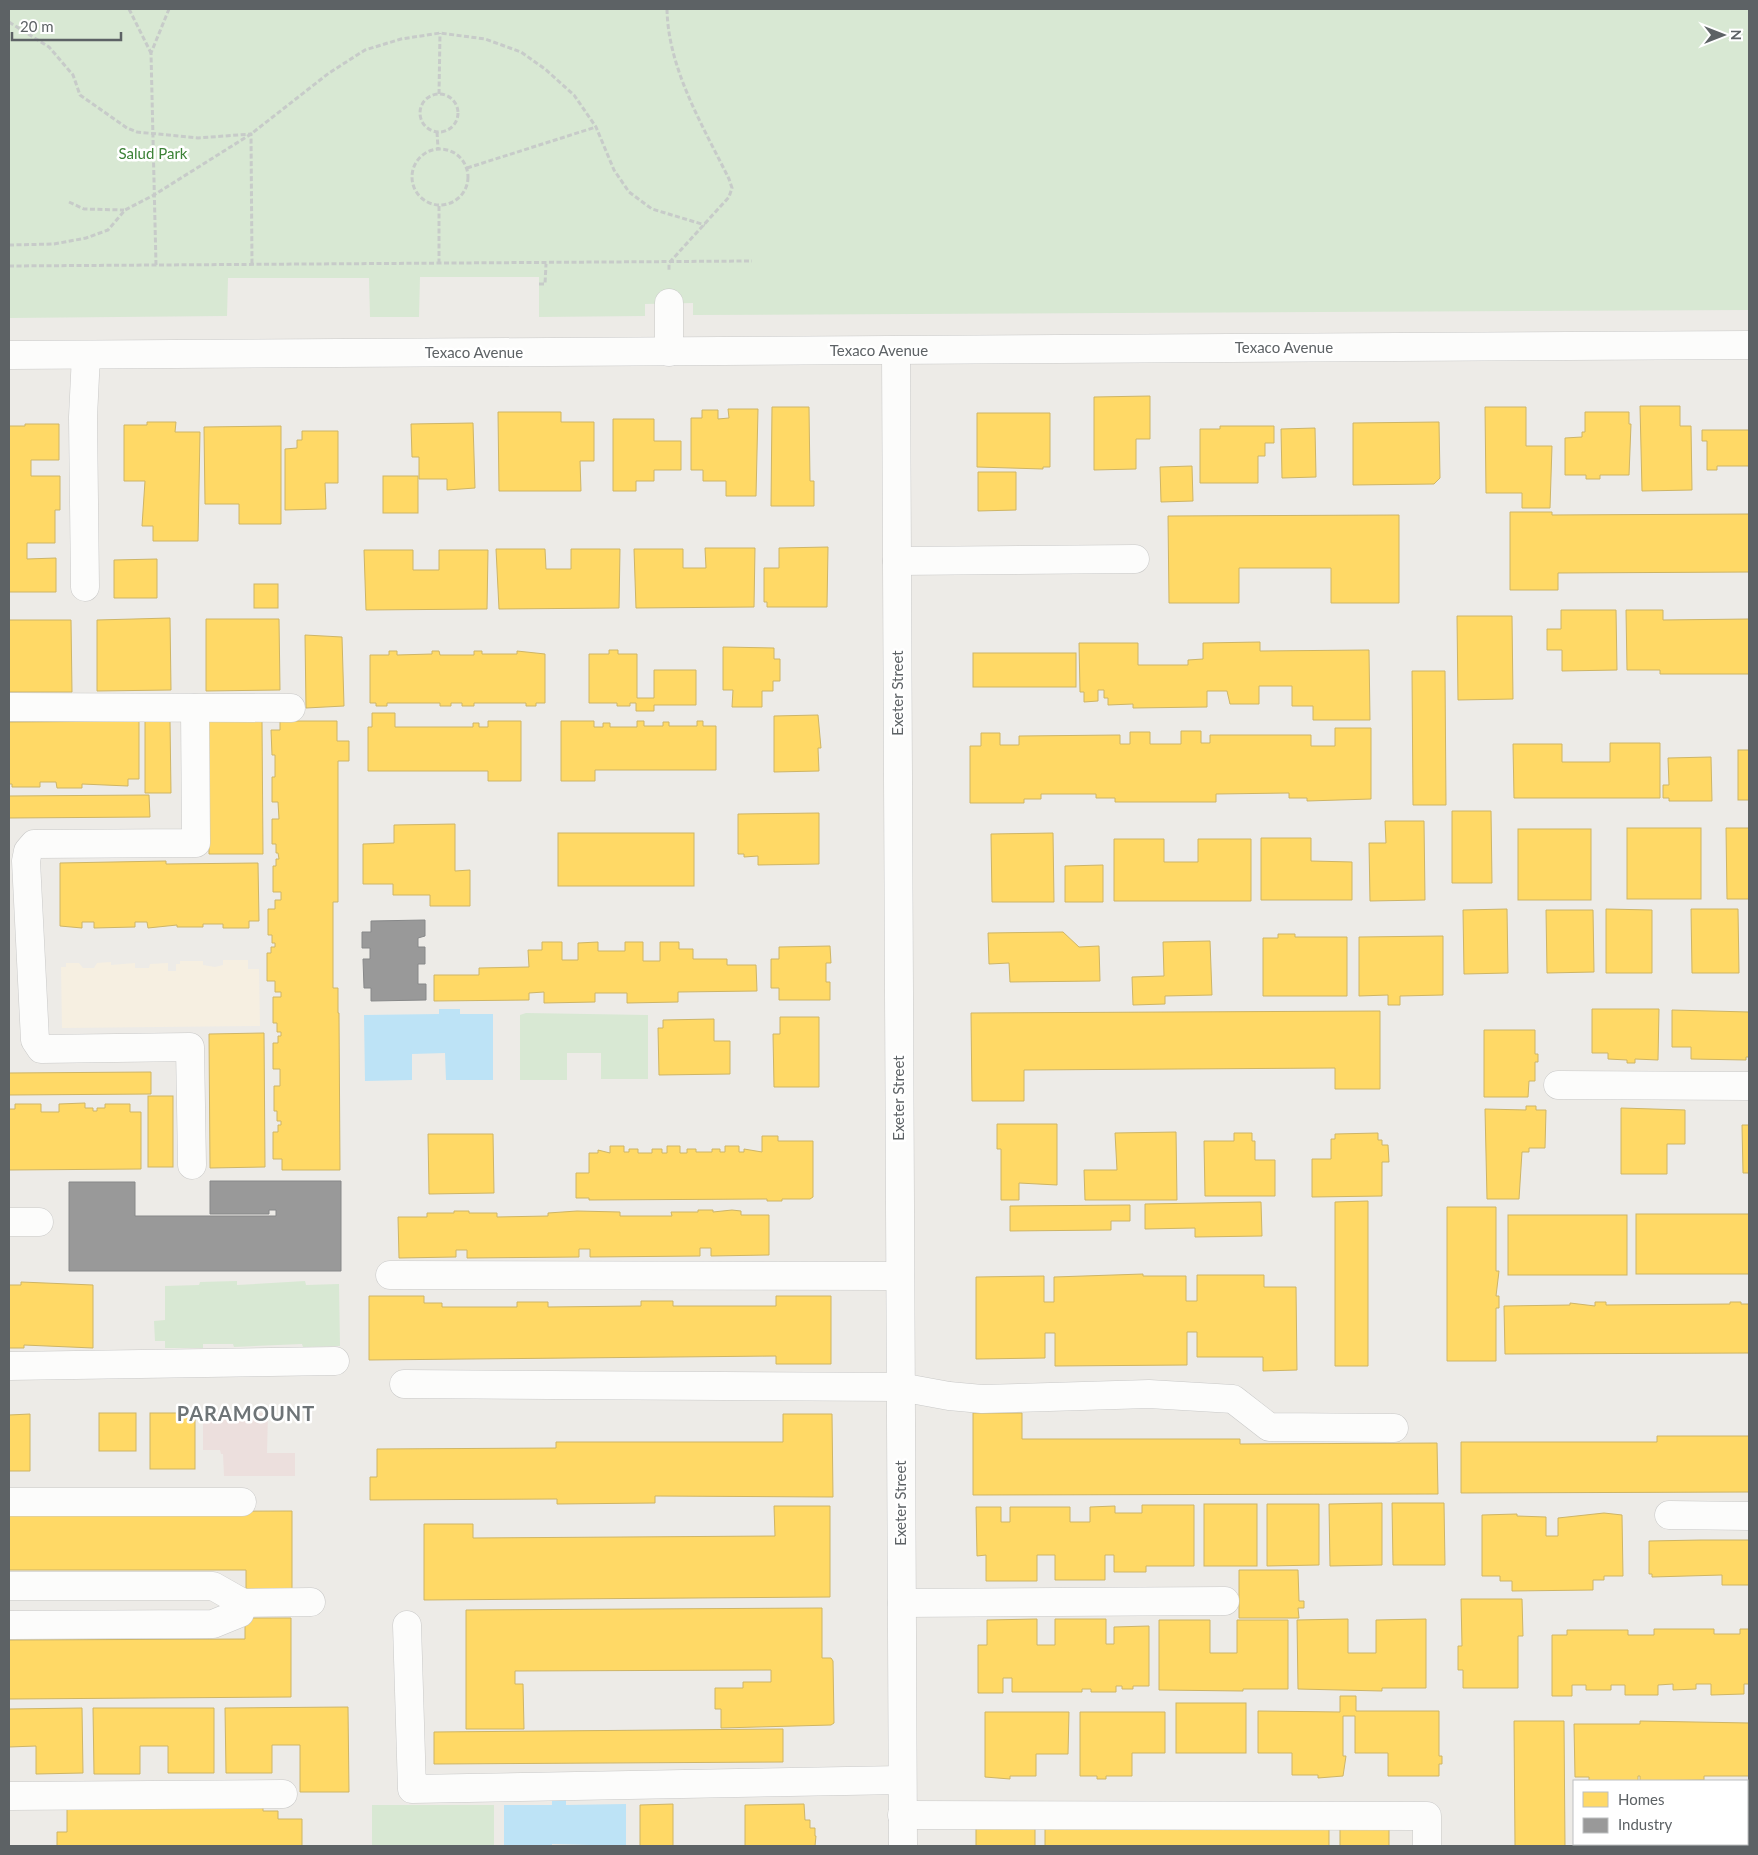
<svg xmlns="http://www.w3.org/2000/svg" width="1758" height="1855" font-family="Lato,sans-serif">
  <rect width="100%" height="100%" fill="#edebe7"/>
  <!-- commercial -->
  <path fill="#f6efe1" d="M223,960H248V969H259L260,1026L62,1028L61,967H66V963H79L83,968H94L97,963L111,962V965L135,963V968H149L150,964L168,963V971H176V964H180V961H203V965L215,967L223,965Z"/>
  <!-- medical -->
  <path fill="#ecdfdd" d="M203,1412L268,1413L267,1453H295V1476H224L223,1454H221L220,1450H203Z"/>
  <!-- green -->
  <g fill="#d8e8d3">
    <path d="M9,9H1749V310L693,315V303L645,304V316L539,317V277H420L419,317H370L369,278H228L227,316L9,318Z"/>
    <path d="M526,1013L648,1015V1079H601V1053H567V1080H520V1015Z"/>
    <path d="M237,1281V1285L305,1281L306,1285L339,1284L340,1346L303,1347L302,1344L234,1347L233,1344H203V1348H165V1341H155L154,1321L165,1320V1286L199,1285L200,1282Z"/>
    <rect x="372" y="1805" width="122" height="41"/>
  </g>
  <!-- water -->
  <g fill="#bde3f6">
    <path d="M439,1009H460V1014H493V1080H446L445,1053L412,1054V1080L365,1081L364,1015L439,1014Z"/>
    <path d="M552,1800H566V1805L626,1804V1846L552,1844V1846H504V1805H552Z"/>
  </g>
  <!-- homes -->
  <g fill="#ffd966" stroke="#ceb566">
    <path d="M1150,396V439H1136V469L1094,470V397Z"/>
    <path d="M1640,406H1680V426H1691L1692,490L1642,491Z"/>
    <path d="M772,407H809L810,481H814V506H771Z"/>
    <path d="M1485,407H1526V446H1552L1550,508H1522V493H1486Z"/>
    <path d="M728,409H758L756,496H726V481H703V470H691V418H702V410H718V419L729,418Z"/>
    <path d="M498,412H561V422H594V461H580L581,491H499Z"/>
    <path d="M1585,412H1629V424H1631L1629,475H1600V479H1586V475H1565V438L1582,437V432H1585Z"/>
    <path d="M977,413H1050V467H1043V469L977,467Z"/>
    <path d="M613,419H654V441H681V470H654V481H636V491H613Z"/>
    <path d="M147,422H176L175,432H200L198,541H153V526H142L145,481H124V425H147Z"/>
    <path d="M1439,422L1440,478L1434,484L1353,485V423Z"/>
    <path d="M473,423L475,488L447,490V479H419V457H412L411,424Z"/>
    <path d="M25,424H59V460H31V476H60V510H55V543H27V559L56,558V592H9V426H25Z"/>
    <path d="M281,426V524H239V504H205L204,427Z"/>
    <path d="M1220,426H1274V443H1265V456H1258V483H1200V429H1220Z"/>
    <path d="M1315,428L1316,477L1282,478L1281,429Z"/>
    <path d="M1702,430H1749V466H1717V470H1707V441H1702Z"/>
    <path d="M302,431H338V483H325L326,509L285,510V449L297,448V440H302Z"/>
    <path d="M1192,466L1193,501L1161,502L1160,467Z"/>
    <path d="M978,472H1016V510L978,511Z"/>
    <rect x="383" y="476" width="35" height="37"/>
    <path d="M1510,512H1552V515L1749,514V572L1558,573V590H1510Z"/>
    <path d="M1399,515V603H1331V568H1239V603H1169L1168,516Z"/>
    <path d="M828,547L827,607H767V602H764V568H779V548Z"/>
    <path d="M705,548H755L754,607L636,608L634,549H683V568H706Z"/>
    <path d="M496,549H545L546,569H571V549H620L619,608L499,609Z"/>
    <path d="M364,550H413V570H439V550H488L487,609L366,610Z"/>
    <path d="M157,559V598H114V560Z"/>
    <rect x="254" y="584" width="24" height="24"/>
    <path d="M1561,610H1616L1617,670L1562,671V650H1547V629H1561Z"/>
    <path d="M1626,610H1663V620L1749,619V674H1660V670H1627Z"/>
    <path d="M1457,616H1512L1513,699L1458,700Z"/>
    <path d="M170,618L171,690L97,691V620Z"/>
    <path d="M206,619H279L280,690L206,691Z"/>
    <path d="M9,620H71L72,692H9Z"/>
    <path d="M305,635L342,637L344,706L306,708Z"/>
    <path d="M1260,642V651L1369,650L1370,720H1313V706H1292V686H1259V704H1230L1227,691H1207V707L1133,708V704L1108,705V698H1104V690H1098V701L1084,702V692H1080L1079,643H1138V665H1188V660L1203,659V643Z"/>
    <path d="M723,647L774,648V659H780V681H773V691H762V707H732L733,690H723Z"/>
    <path d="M609,650H618V654H637V698H654V670H696V705H654V711H636V703H630V706H617V703H589V654H609Z"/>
    <path d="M389,651H397V655L432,654V651H439L440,655H474V651H482V654H517V651L545,654V703H536V706H526V703H474V706H462V703H451V706H440V703H387V706H376V703H370V655H389Z"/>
    <rect x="973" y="653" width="103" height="34"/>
    <path d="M1412,671H1445L1446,805H1413Z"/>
    <path d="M372,713H395V727H473V723H479V727H488V721H521V781H488V771H368V727H372Z"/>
    <path d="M818,715L821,748H818L819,771L774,772V716Z"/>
    <path d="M139,721V779H128V786L82,784V788H57L56,782H40V787H12V784H9V722Z"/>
    <path d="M145,721H170L171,793H145Z"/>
    <path d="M208,721H262L263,854H209Z"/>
    <path d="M280,721H337V741H349V761H338V902H333V988H338V1013H339L340,1170H282V1159H273V1132H278V1125H281V1121H277V1111H274V1086H280V1069H273V1043H278V1036H281V1032H277V1023H273V997H281V992H275V981H267V953H271V947H275V943H272V935H268V909H275V900H281V892H273V866H276V859H279L278,853H276V844H272V819H279L278,802H272V777H275V755H272L271,730H280Z"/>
    <path d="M561,721H594V727H603V723H610V727H637V721H644V726H663V722H669V726H697V721H703V726H716V770H595V781H561Z"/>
    <path d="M1335,728H1371V799L1307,801V798H1289V793L1216,794V802H1115V798H1096V794H1041V799H1024V803H970V746H981V733H1000V745H1019V736L1120,735V744H1130V732H1150V744H1181V731H1201V743H1210V735H1311V746H1335Z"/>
    <path d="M1610,743H1660V798H1514L1513,744H1562V762H1610Z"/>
    <rect x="1738" y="750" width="11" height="50"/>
    <path d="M1711,757L1712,801H1669V798H1663V785H1669L1668,758Z"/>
    <path d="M149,795L150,817L9,818V796Z"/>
    <path d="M1452,811H1491L1492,883H1452Z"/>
    <path d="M819,813V864L758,865V856L744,857V854H738V814Z"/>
    <path d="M1385,821H1424L1425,900L1370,901L1369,843H1386Z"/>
    <path d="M455,824V871L470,870V906H430V895H393V884H363V844L394,843V825Z"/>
    <rect x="1627" y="828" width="74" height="71"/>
    <path d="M1726,828H1749V899H1727Z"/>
    <rect x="1518" y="829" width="73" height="71"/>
    <rect x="558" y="833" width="136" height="53"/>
    <path d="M1053,833L1054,902H992L991,834Z"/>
    <path d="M1261,838H1311V861L1352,862V900H1261Z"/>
    <path d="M1114,839H1164V862H1198V839H1251V901H1114Z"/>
    <path d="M166,861V864L258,863L259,921H249V928H223V924H203V927H177V925L148,928L147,922H135V927L94,928V922H82V928L60,926V863Z"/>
    <path d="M1103,865V902H1065V866Z"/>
    <path d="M1507,909L1508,973L1464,974L1463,910Z"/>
    <path d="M1606,909L1652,910V973H1606Z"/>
    <path d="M1691,909H1738L1739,973H1692Z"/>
    <path d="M1546,910H1593L1594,972L1547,973Z"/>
    <path d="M1063,932L1079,947L1099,946L1100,981L1010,982L1009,963L989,964L988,933Z"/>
    <path d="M1278,934H1295V937H1347V996H1263V938H1278Z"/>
    <path d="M1443,936V995L1400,996V1005H1388V995L1359,996V937Z"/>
    <path d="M1210,941L1212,995L1165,996V1004L1133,1005L1132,977L1164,976L1163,942Z"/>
    <path d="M542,942H562V960H578V943L598,942V951H625V942H643V961H660V942H679V949H693V959H727V965H756L757,991L678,992V1002L627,1003V993H595V1002L544,1003V992L529,993V1000L434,1001V975H479V968L529,967L528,950H542Z"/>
    <path d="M830,946L831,963H826V982H830V1000H779V988H771V959H779V947Z"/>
    <path d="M1592,1009H1659L1658,1060L1635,1059V1063H1627V1060L1608,1059V1053H1592Z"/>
    <path d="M1672,1010L1749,1012V1057H1746V1060L1691,1059V1047H1672Z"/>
    <path d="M1380,1011V1089H1335V1068L1024,1070V1101H972L971,1013Z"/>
    <path d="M780,1017H819V1087H774L773,1034H780Z"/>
    <path d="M714,1019V1041H730V1074L659,1075L658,1028H663V1020Z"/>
    <path d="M1484,1030H1535V1054H1538V1062H1535V1081H1529L1528,1097H1484Z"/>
    <path d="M264,1033L265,1167L210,1168L209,1034Z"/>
    <path d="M151,1072V1094L9,1095V1073Z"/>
    <rect x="148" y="1096" width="25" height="71"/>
    <path d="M85,1103V1108H93V1111H97V1108H105V1104H130V1112H141V1169L9,1170V1109H15V1104H41V1112H59V1104Z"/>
    <path d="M1526,1106H1536V1110H1546L1545,1148H1529V1152H1522L1519,1199H1487L1485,1109L1526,1110Z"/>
    <path d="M1621,1108L1685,1110V1144H1667V1174H1621Z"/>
    <path d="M997,1124H1057V1185L1019,1183V1200H1001V1149H997Z"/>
    <path d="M1742,1125H1749V1173H1743Z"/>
    <path d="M1176,1132L1177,1200H1085L1084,1170H1117L1115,1133Z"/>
    <path d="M1234,1133H1252V1141H1255V1160H1275V1196H1205L1204,1141H1234Z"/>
    <path d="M1378,1133V1140H1382V1145H1388L1389,1162H1382V1196L1312,1197V1159H1331V1139H1335V1134Z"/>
    <path d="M428,1134H493L494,1193L429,1194Z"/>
    <path d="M762,1136H778V1141H813V1197L810,1199H782V1201H767V1199L589,1200V1198H576V1173H589V1153H598V1150L610,1153V1146H624V1152H629V1149H638V1153H652V1149H662V1153H667V1146H680V1153H687V1149H696V1152H712V1149H720V1152H725V1146H739V1152H744V1149L762,1152Z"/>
    <path d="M1368,1201V1366H1335V1202Z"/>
    <path d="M1261,1202L1262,1236L1195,1237V1228L1145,1229V1204Z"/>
    <path d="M1130,1205V1221H1111V1230L1010,1231V1206Z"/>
    <path d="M1447,1207H1496V1271H1499L1496,1296H1499V1308H1496V1361H1447Z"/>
    <path d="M698,1210H713V1212L732,1210L741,1211V1215H769V1255L711,1256V1248H700V1256L590,1257V1249H579V1257L467,1258V1250H456V1257L399,1258L398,1217H427V1213H454V1211H469V1213H497V1217L548,1216V1213L577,1211L620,1212V1216H672L671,1212H698Z"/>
    <rect x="1636" y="1214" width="113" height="60"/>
    <rect x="1508" y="1215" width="119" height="60"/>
    <path d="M1143,1274V1276H1186V1301H1197V1275H1264V1287H1296L1297,1370L1263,1371V1357H1197V1332H1187V1365L1055,1366V1333H1045V1358L976,1359V1277L1044,1276V1302H1054V1277Z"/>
    <path d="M21,1282L93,1285V1348L24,1345V1348H9V1285H21Z"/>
    <path d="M369,1296H424V1303H442V1307H517V1302H548V1307L641,1306V1301H673V1306H776V1296H831V1364H776V1356L369,1360Z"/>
    <path d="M1595,1302H1606V1305L1730,1304V1302H1741V1304H1749V1353L1505,1354L1504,1306L1570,1305V1303L1595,1306Z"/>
    <rect x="99" y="1413" width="37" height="38"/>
    <rect x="150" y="1413" width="45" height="56"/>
    <path d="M973,1413H1022V1439H1240V1444L1437,1443L1438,1494L973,1495Z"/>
    <path d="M30,1414V1471H9V1415Z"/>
    <path d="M783,1414H832L833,1497L655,1496V1503L557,1504V1499L370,1500V1477H377V1449L556,1448V1442H783Z"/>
    <path d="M1657,1436H1749V1492L1461,1493V1442H1657Z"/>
    <path d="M1382,1503V1565L1330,1566L1329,1504Z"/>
    <path d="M1392,1503H1444L1445,1565H1393Z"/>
    <rect x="1204" y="1504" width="53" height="62"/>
    <path d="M1267,1504H1319V1565L1267,1566Z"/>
    <path d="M1142,1505H1194V1566H1146V1572H1114V1555H1105V1580H1055V1555H1037V1581H986V1555L977,1556L976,1507H1001V1522H1010V1507H1070V1522H1090V1507L1115,1506V1513H1142Z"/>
    <path d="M774,1506H830V1597L424,1600V1524H473V1538L775,1536Z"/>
    <path d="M292,1511V1590H246V1570H9V1512Z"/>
    <path d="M1604,1513L1622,1515L1623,1576H1604V1580H1593V1590L1512,1591V1581H1500V1576H1482V1515L1517,1514V1516L1546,1517V1536H1558V1518Z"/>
    <path d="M1701,1540H1749V1585H1722V1575L1652,1577V1574H1649V1541Z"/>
    <path d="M1239,1570H1298L1299,1601H1304V1608H1298L1299,1618H1239Z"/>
    <path d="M1461,1599H1522L1523,1636H1518V1688H1463V1670H1458V1646H1462Z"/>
    <path d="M822,1608V1658H831L833,1661L834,1723L831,1725L721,1728V1709H715V1688H743V1682H771V1670L515,1671V1684H523L524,1729H466V1610Z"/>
    <path d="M245,1618H291V1697L9,1699V1640L245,1639Z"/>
    <path d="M1037,1619V1645H1055V1619H1106V1644H1114V1627L1149,1626V1686H1133V1689H1122V1686H1116V1692H1091V1689H1082V1692H1012V1678H1003V1693H978V1645H987V1620Z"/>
    <path d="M1348,1619V1653H1376V1620L1426,1619V1688H1382V1691L1298,1689L1297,1620Z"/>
    <path d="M1159,1620H1210V1653H1237V1620H1288V1689H1243V1691L1159,1690Z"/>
    <path d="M1654,1629H1714V1634H1740V1629H1749V1684H1744V1694L1711,1695V1684H1696V1689L1673,1690V1684L1658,1685V1695H1625V1685H1611V1690H1586V1685H1572V1696H1552V1635H1567V1630H1628V1635H1654Z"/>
    <path d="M1340,1696H1356V1711H1439V1756H1442V1764H1439V1776H1388V1753H1355V1716H1343V1756H1346L1343,1776L1318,1778V1775H1292V1753H1258V1711L1340,1712Z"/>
    <rect x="1176" y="1703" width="70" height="50"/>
    <path d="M348,1707L349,1792H300V1745H272V1773H226L225,1708Z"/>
    <path d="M82,1708L83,1773L36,1774V1746L9,1747V1709Z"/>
    <path d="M93,1708H214V1773H168V1746H140V1774H94Z"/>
    <path d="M985,1712H1069L1068,1754H1036V1776H1010V1779L985,1777Z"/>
    <path d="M1080,1712H1165V1753H1132V1776H1106V1779H1097V1776H1080Z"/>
    <path d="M1514,1721H1564L1565,1846H1515Z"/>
    <path d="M1640,1721L1749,1723V1776H1704V1780L1640,1781V1776H1638V1781H1589V1777H1575L1574,1724H1640Z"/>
    <path d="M783,1729V1762L434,1764V1732Z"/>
    <path d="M673,1804V1846H640V1805Z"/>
    <path d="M804,1804L805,1820H810V1828H815V1836H816L815,1846H745V1805Z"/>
    <path d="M263,1807V1811H278V1819H302V1846H57V1832H67V1808Z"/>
    <path d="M1747,1813H1749V1846H1576V1844H1747Z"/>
    <rect x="1340" y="1821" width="49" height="25"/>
    <path d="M1045,1824L1329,1825V1846H1045Z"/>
    <rect x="976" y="1825" width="59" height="21"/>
  </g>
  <!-- industry -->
  <g fill="#999" stroke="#878889">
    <path d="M425,920V936L418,938V947H425V964H418V984H426V1000L371,1001V988H364L363,959H370V948H362V932H371V921Z"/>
    <path d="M210,1181H341V1271H69V1182H135V1216H276V1210H269V1214H210Z"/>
  </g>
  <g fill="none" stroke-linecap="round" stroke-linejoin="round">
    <defs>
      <g id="minor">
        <path d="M669,303V352"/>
        <path d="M896,351L903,1846"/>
        <path d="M9,355L1749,345"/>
        <path d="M897,561L1135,559"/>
        <path d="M85,587L83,417L86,355"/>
        <path d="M9,707L291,708"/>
        <path d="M1558,1085L1749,1086"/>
        <path d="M192,1165L190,1047L41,1049L35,1040L26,861L28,851L34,844L196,843L195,708"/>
        <path d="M9,1222H39"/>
        <path d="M390,1275L900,1276"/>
        <path d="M9,1366L335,1361"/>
        <path d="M404,1384L900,1387L949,1396L982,1399L1149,1394L1233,1399L1269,1427L1394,1428"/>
        <path d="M9,1502H242"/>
        <path d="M1669,1515L1749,1516"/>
        <path d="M9,1586H213L243,1603L311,1602"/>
        <path d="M902,1603L1225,1601"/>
        <path d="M9,1625L213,1624L240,1613L243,1603"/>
        <path d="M407,1625L412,1789L902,1780"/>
        <path d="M9,1796L283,1794"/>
        <path d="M902,1815L1427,1816V1846"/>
      </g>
    </defs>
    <!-- minor casing -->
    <use href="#minor" stroke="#c9c9c8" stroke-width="29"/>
    <!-- path -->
    <g stroke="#c7cbc9" stroke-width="3" stroke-dasharray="5 2.5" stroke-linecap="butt">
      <path d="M129,9L151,53"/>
      <path d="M667,9C668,69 703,126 729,179L732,188L729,197L669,263V272"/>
      <path d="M9,22L49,47L73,75L80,95L127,128L137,132L198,138L251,134L252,265"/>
      <path d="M439,94L440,33"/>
      <circle cx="439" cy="113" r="19"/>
      <path d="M437,132L438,148"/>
      <circle cx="440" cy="177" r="28"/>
      <path d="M467,168L596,127"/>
      <path d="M69,202L84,209L124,210"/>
      <path d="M439,206V264"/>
      <path d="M9,245L54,244L86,238L108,230L125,210L154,195L251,134L329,73L365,50L401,39L440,33L485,39L521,52L545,69L574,95L596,127L614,170L629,192L652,209L705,225"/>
      <path d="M156,265L151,53L169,9"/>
      <path d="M9,266L752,261"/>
      <path d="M539,284H545L546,264"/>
    </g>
    <!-- minor -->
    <use href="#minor" stroke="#fcfcfb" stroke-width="28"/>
  </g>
  <g text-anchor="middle" stroke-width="5" stroke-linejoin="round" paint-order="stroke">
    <!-- park labels -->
    <g font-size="15" fill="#3c8237" stroke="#fff">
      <text x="153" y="159">Salud Park</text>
    </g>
    <!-- street labels -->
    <g font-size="15" fill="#5d6265" stroke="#fff">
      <text x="1284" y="353">Texaco Avenue</text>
      <text x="879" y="356">Texaco Avenue</text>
      <text x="474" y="358">Texaco Avenue</text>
      <text transform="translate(898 693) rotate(-90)" y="5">Exeter Street</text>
      <text transform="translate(899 1098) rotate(-90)" y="5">Exeter Street</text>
      <text transform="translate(901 1503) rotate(-90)" y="5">Exeter Street</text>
    </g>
    <!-- district labels -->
    <g font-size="20" font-weight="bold" letter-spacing="1" fill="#6e7477" stroke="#fff">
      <text x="246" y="1421">PARAMOUNT</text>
    </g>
  </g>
  <!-- border -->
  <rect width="1758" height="1855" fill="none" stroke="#5d6265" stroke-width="20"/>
  <!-- legend -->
  <rect x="1573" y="1780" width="175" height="65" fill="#ffffff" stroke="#bec0c1"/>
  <rect x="1583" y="1792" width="25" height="15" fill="#ffd966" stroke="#bec0c1"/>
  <text x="1618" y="1805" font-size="15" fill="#5d6265">Homes</text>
  <rect x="1583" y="1818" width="25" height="15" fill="#999999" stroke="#bec0c1"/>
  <text x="1618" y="1830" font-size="15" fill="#5d6265">Industry</text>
  <!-- north arrow -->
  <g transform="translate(1723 35) rotate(90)" stroke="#ffffff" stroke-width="4" paint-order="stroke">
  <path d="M0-4L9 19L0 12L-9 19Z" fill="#5d6265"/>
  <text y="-8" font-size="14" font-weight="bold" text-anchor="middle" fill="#5d6265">N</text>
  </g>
  <!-- scale -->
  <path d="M12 32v8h109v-8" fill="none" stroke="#5d6265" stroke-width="2.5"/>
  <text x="20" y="32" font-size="15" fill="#5d6265" stroke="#ffffff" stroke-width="4" paint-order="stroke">20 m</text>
</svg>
